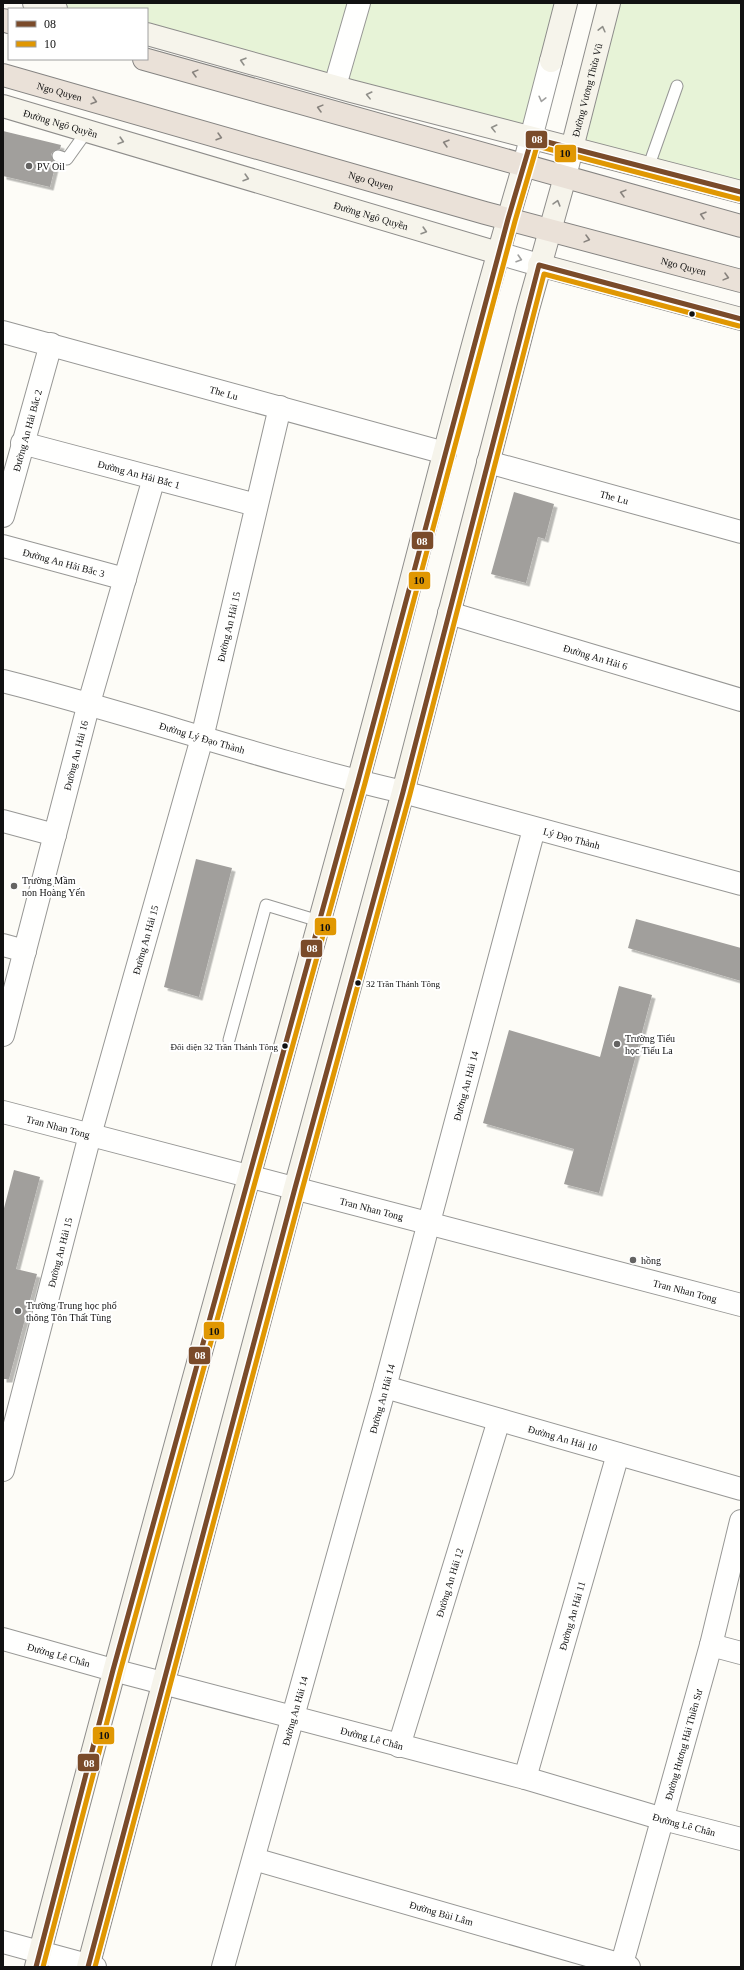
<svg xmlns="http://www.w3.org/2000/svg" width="744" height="1970" font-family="Georgia,serif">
  <defs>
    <filter id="shadow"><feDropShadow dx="3.5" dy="3.5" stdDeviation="0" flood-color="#0004"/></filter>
  </defs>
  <rect width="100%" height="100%" fill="#fdfcf7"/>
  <!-- green -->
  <g fill="#e7f3d7">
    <path d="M38,3H566L532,138L147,33V9H60Z"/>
    <path d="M609,3H741V193L572,148Z"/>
  </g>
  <!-- building -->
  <g fill="#a19f9c" filter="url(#shadow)">
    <path d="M3,131L61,145L60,149L54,151L51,154L53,160L56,163L50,187L3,176Z"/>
    <path d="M514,492L554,504L545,539L538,537L526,583L491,574Z"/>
    <path d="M196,859L232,868L199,997L164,987Z"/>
    <path d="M636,919L741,948V981L628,948Z"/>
    <path d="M619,986L652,995L599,1193L564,1184L574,1149L483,1123L509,1030L600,1057Z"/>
    <path d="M14,1170L40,1177L16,1269L37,1274L9,1379H3V1212Z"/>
  </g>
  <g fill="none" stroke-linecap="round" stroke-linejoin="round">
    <defs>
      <g id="lane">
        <path d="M58,156L67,159L87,131"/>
        <path d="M648,168L677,86"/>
        <path d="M229,1040L266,905L319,921"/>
      </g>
      <g id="street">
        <path d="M335,86L359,3"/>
        <path d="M524,165L551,61"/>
        <path d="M565,177L572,148"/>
        <path d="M498,253L539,265"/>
        <path id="s1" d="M3,332L445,453"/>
        <path id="s2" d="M22,443L256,505"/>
        <path id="s3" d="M488,462L741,532"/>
        <path id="s4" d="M3,516L51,344"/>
        <path id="s5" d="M3,546L125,579"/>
        <path id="s6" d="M449,613L741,700"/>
        <path id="s7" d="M3,681C137,715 268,761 403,792L741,884"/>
        <path d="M3,821L55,835"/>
        <path d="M3,945L25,951"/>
        <path id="s8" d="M3,1035L89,703L154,478"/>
        <path id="s9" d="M3,1112L741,1305"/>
        <path id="s10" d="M385,1387L741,1489"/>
        <path id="s11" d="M3,1470L90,1135L202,738L280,407"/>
        <path id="s12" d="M3,1639L113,1670L525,1778L663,1819L741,1839"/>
        <path d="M711,1645L741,1653"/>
        <path id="s13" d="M399,1746L499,1420"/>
        <path id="s14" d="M525,1778L618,1454"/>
        <path id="s15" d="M254,1859L629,1967"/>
        <path d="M3,1942L95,1967"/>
        <path id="s16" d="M223,1967L385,1387L534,829"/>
        <path id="s17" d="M621,1967L711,1645L741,1521"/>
      </g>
      <g id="secondary">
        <path d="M34,3L56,9"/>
        <path d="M147,34L351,91L741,192"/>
        <path d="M551,61L566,3"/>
        <path id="s18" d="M3,106L498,253"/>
        <path id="s19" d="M572,148L609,3"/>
        <path d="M539,265L741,319"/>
        <path d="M36,1967C139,1570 250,1176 358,781C414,576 463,369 524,165"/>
        <path d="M88,1967L295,1188L403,792L528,309L565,177"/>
      </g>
      <g id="highway">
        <path d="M3,20L9,22"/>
        <path d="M144,59L741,226"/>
        <path id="s20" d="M3,75L485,213L741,281"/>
      </g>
    </defs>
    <!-- lane casing -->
    <use href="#lane" stroke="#979795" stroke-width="13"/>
    <!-- street casing -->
    <use href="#street" stroke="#979795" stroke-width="24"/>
    <!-- secondary casing -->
    <use href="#secondary" stroke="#8e8d8b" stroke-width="24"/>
    <!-- highway casing -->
    <use href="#highway" stroke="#858482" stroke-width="24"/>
    <!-- lane -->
    <use href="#lane" stroke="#fffffe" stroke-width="11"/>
    <!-- street -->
    <use href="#street" stroke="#fffffe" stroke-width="22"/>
    <!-- secondary -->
    <use href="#secondary" stroke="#f6f4eb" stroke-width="22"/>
    <!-- highway -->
    <use href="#highway" stroke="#eae1d8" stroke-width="22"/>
    <defs>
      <g id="bus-1">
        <path d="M36,1967L113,1670L358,781L508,219L532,138L741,192"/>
        <path d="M88,1967L295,1188L403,792L539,265L741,319"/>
      </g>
      <g id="bus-2">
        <path d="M43,1967L120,1672L365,783L515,221L537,146L739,199"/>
        <path d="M95,1967L302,1190L410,794L544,274L739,326"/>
      </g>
    </defs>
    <!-- bus-1 casing -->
    <use href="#bus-1" stroke="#fff" stroke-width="8"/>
    <!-- bus-2 casing -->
    <use href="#bus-2" stroke="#fff" stroke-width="8"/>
    <!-- bus-1 -->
    <use href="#bus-1" stroke="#7a4b2a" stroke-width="5"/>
    <!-- bus-2 -->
    <use href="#bus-2" stroke="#e09702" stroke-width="5"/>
  </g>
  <!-- one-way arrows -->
  <defs><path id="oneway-chevron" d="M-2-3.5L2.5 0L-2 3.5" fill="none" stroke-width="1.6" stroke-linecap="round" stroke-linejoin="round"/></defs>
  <g stroke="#8f8e89">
    <use href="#oneway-chevron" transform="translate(602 29) rotate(-76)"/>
    <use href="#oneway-chevron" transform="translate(243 61) rotate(-164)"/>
    <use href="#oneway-chevron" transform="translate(369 95) rotate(-166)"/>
    <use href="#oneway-chevron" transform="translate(494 128) rotate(-166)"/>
    <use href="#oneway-chevron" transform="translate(121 141) rotate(17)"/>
    <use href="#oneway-chevron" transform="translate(246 178) rotate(17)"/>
    <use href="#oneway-chevron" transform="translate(557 203) rotate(-74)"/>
    <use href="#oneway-chevron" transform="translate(424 231) rotate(17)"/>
  </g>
  <g stroke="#88837e">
    <use href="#oneway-chevron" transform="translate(195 73) rotate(-165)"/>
    <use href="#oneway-chevron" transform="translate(94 101) rotate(16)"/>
    <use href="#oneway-chevron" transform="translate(320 108) rotate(-165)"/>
    <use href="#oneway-chevron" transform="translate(219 137) rotate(16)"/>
    <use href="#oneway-chevron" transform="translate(446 143) rotate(-164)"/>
    <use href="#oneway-chevron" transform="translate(623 193) rotate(-165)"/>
    <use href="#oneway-chevron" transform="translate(703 215) rotate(-164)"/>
    <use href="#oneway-chevron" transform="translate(587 239) rotate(15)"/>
    <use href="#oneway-chevron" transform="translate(726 277) rotate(15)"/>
  </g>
  <g stroke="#a0a09f">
    <use href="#oneway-chevron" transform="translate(542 99) rotate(104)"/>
    <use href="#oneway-chevron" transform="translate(519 259) rotate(17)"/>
  </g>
  <!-- markers -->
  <g fill="#646362" stroke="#fff" stroke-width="1.5">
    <circle cx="29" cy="166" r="4"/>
    <circle cx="14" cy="886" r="4"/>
    <circle cx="617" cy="1044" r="4"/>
    <circle cx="633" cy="1260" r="4"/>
    <circle cx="18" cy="1311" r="4"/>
  </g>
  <g fill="#111" stroke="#fff" stroke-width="1.5">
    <circle cx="692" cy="314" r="3.5"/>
    <circle cx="358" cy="983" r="3.5"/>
    <circle cx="285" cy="1046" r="3.5"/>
  </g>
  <g text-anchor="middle" stroke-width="4" stroke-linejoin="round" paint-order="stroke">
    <!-- bus labels -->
    <g font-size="9" fill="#111" stroke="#fff" text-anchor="start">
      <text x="366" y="987">32 Trần Thánh Tông</text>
      <text x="278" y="1050" text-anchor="end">Đối diện 32 Trần Thánh Tông</text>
    </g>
    <!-- street labels -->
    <g font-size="10" fill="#111" stroke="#fff">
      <text dy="4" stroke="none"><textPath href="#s19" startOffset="60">Đường Vương Thừa Vũ</textPath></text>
      <text dy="4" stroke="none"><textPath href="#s20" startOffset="59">Ngo Quyen</textPath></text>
      <text dy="4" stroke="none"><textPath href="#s18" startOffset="60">Đường Ngô Quyền</textPath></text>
      <text dy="4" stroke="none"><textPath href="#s20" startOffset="383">Ngo Quyen</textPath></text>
      <text dy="4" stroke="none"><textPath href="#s18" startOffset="384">Đường Ngô Quyền</textPath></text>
      <text dy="4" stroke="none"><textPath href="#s20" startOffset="707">Ngo Quyen</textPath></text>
      <text dy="4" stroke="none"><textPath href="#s1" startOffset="229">The Lu</textPath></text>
      <text dy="4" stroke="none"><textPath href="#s4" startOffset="89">Đường An Hải Bắc 2</textPath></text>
      <text dy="4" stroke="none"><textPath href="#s2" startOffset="121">Đường An Hải Bắc 1</textPath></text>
      <text dy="4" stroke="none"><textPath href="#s3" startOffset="131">The Lu</textPath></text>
      <text dy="4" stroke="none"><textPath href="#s5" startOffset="63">Đường An Hải Bắc 3</textPath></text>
      <text dy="4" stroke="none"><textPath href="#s11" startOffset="873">Đường An Hải 15</textPath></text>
      <text dy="4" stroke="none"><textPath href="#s6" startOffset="153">Đường An Hải 6</textPath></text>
      <text dy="4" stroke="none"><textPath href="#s7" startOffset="207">Đường Lý Đạo Thành</textPath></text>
      <text dy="4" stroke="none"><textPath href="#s8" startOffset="289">Đường An Hải 16</textPath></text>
      <text dy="4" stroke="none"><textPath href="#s7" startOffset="590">Lý Đạo Thành</textPath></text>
      <text dy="4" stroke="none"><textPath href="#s11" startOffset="549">Đường An Hải 15</textPath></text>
      <text dy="4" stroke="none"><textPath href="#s16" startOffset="914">Đường An Hải 14</textPath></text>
      <text dy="4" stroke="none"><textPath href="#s9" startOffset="57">Tran Nhan Tong</textPath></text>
      <text dy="4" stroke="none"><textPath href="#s9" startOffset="381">Tran Nhan Tong</textPath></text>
      <text dy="4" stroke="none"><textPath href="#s11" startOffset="225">Đường An Hải 15</textPath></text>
      <text dy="4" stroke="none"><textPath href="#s9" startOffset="705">Tran Nhan Tong</textPath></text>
      <text dy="4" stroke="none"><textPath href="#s16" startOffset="590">Đường An Hải 14</textPath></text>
      <text dy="4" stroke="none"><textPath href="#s10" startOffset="185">Đường An Hải 10</textPath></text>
      <text dy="4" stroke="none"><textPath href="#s13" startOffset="171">Đường An Hải 12</textPath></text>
      <text dy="4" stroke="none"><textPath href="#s14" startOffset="169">Đường An Hải 11</textPath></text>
      <text dy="4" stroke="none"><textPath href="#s12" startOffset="58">Đường Lê Chân</textPath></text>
      <text dy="4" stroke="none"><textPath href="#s16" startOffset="266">Đường An Hải 14</textPath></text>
      <text dy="4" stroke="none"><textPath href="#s12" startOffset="382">Đường Lê Chân</textPath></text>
      <text dy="4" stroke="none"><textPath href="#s17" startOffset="231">Đường Hương Hải Thiền Sư</textPath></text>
      <text dy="4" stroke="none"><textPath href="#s12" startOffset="706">Đường Lê Chân</textPath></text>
      <text dy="4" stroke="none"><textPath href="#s15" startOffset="195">Đường Bùi Lâm</textPath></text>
    </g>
    <!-- poi labels -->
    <g font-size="10" fill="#111" stroke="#fff" text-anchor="start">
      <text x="37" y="170">PV Oil</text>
      <text x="22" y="884">Trường Mầm<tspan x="22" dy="12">non Hoàng Yến</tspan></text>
      <text x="625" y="1042">Trường Tiểu<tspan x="625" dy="12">học Tiểu La</tspan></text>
      <text x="641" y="1264">hồng</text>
      <text x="26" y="1309">Trường Trung học phổ<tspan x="26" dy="12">thông Tôn Thất Tùng</tspan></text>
    </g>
  </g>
  <g stroke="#fff" stroke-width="1.5">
    <rect x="525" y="130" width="23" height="19" rx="4" fill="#7a4b2a"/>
    <rect x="554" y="144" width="23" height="19" rx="4" fill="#e09702"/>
    <rect x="411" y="531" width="23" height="19" rx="4" fill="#7a4b2a"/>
    <rect x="408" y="571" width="23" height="19" rx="4" fill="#e09702"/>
    <rect x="314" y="917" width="23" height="19" rx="4" fill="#e09702"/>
    <rect x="300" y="939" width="23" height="19" rx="4" fill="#7a4b2a"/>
    <rect x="203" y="1321" width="22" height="19" rx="4" fill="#e09702"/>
    <rect x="188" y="1346" width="23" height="19" rx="4" fill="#7a4b2a"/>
    <rect x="92" y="1726" width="23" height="19" rx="4" fill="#e09702"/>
    <rect x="77" y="1753" width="23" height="19" rx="4" fill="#7a4b2a"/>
  </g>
  <g font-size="11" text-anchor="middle" font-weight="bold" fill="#fff">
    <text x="537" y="143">08</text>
    <text x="422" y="545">08</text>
    <text x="312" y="952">08</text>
    <text x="200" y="1359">08</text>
    <text x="89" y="1767">08</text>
  </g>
  <g font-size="11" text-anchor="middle" font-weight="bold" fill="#111">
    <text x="565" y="157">10</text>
    <text x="419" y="584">10</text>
    <text x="325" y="931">10</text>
    <text x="214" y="1335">10</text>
    <text x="104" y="1739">10</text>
  </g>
  <!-- border -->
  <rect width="744" height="1970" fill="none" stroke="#111111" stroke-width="8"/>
  <!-- legend -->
  <rect x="8" y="8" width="140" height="52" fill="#ffffff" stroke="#a0a0a0"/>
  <rect x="16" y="21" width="20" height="6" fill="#7a4b2a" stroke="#a0a0a0"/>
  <text x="44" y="28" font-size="12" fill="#111111">08</text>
  <rect x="16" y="41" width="20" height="6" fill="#e09702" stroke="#a0a0a0"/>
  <text x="44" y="48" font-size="12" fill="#111111">10</text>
</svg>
